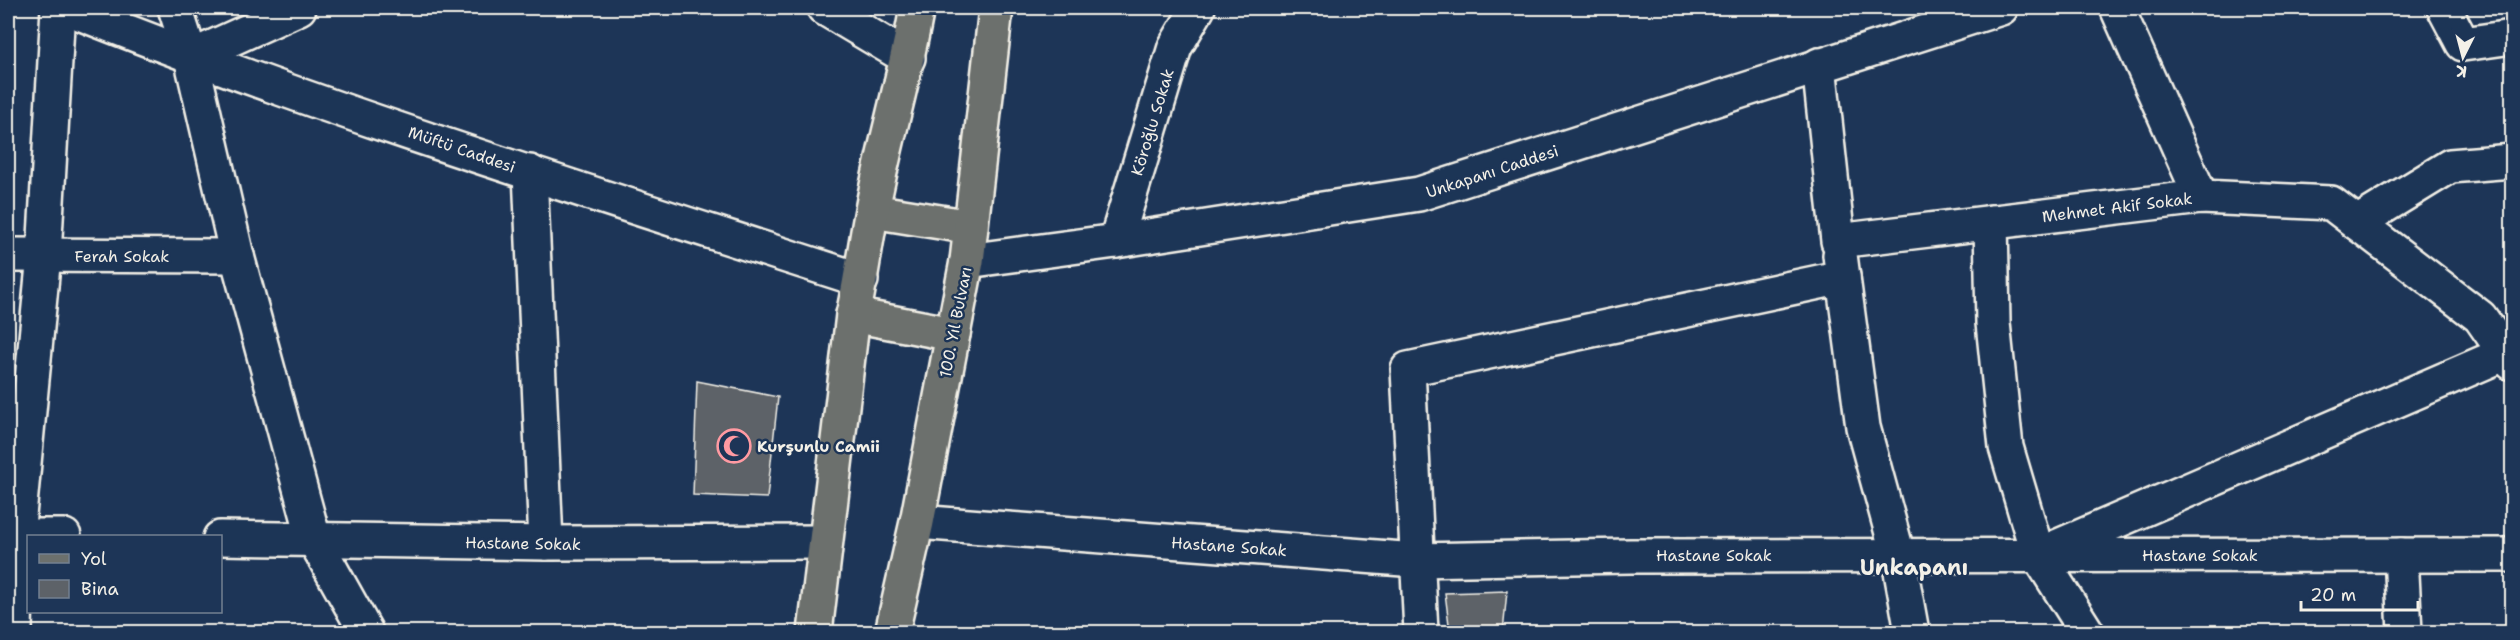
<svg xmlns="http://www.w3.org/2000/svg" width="2520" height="640" font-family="'Shantell Sans',sans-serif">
  <rect width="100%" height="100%" fill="#1d3557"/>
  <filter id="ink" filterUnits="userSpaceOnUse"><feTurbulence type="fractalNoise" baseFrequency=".0167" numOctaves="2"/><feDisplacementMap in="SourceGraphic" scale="12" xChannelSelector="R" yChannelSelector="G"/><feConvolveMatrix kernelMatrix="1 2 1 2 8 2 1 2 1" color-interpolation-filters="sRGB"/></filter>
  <g filter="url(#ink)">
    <!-- building -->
    <g fill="#5d6268" stroke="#f4f1e8" stroke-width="1.5">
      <path d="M697,381L778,397L767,498L693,495Z"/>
      <path d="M1507,591L1503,632H1450L1445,593Z"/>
    </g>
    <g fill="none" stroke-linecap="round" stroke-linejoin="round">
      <defs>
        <g id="street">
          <path d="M175,8L191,57L237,256L314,539L366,632"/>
          <path d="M824,8L908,58"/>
          <path d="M2117,8L2201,197"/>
          <path d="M2444,8L2463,44L2512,37"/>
          <path d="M191,57L299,8"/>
          <path d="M1819,65L1838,241L2201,197L2331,203L2480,317L2512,363"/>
          <path d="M530,172L546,543"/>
          <path d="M1991,222L1993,323L2006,447L2038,555L2506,353"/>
          <path d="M2357,223L2450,166L2512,161"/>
          <path d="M1116,241L1175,47L1198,8"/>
          <path d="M8,255L237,256"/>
          <path d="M1840,255L1863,427L1898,555L1912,632"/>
          <path d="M917,522L1416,560L1631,556L2512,555"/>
          <path d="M8,536H64"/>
          <path d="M220,538L546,543L825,542"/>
          <path d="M2038,555L2087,632"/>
          <path d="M2401,555L2405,632"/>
          <path d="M15,632L17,536L44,255L58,8"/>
          <path d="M1421,632L1408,369L1843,277"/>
        </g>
        <g id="secondary">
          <path d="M67,8C327,112 595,194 861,280"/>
          <path d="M967,261L1116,241L1419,194L2001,8"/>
        </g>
        <g id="primary">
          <path d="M872,211L971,227"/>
          <path d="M853,315L953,334"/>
          <path d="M815,632L853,315C861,280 865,245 872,210C885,142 905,76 917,8"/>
          <path d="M892,632L917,522L967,261L996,8"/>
        </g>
      </defs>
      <!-- street casing -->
      <use href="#street" stroke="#f4f1e8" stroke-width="38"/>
      <!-- secondary casing -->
      <use href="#secondary" stroke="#f4f1e8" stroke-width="38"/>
      <!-- primary casing -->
      <use href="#primary" stroke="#f4f1e8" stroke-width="38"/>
      <!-- street -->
      <use href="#street" stroke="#1d3557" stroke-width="33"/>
      <!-- secondary -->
      <use href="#secondary" stroke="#1d3557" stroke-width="33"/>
      <!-- primary -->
      <use href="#primary" stroke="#6c706d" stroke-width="33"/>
    </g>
  </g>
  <!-- icons -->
  <defs>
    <symbol id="mosque-ring" viewBox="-11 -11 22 22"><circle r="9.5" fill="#1d3557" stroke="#ff9aa2" stroke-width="1.5"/><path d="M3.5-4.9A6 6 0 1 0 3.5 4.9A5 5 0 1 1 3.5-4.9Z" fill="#ff9aa2"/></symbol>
  </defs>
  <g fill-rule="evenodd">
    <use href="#mosque-ring" x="715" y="427" width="38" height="38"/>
  </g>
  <g text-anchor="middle" stroke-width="5" stroke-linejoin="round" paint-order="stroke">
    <!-- street labels -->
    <g font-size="16" fill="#f4f1e8" stroke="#1d3557">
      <text transform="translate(1152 122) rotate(-73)" y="6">Köroğlu Sokak</text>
      <text transform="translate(462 149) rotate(19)" y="6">Müftü Caddesi</text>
      <text transform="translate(1492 171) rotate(-18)" y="6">Unkapanı Caddesi</text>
      <text transform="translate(2117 207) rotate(-7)" y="6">Mehmet Akif Sokak</text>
      <text x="122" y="262">Ferah Sokak</text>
      <text transform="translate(955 322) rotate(-79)" y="6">100. Yıl Bulvarı</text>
      <text transform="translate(523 543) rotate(1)" y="6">Hastane Sokak</text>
      <text transform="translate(1229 546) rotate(4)" y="6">Hastane Sokak</text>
      <text x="1714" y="561">Hastane Sokak</text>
      <text x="2200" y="561">Hastane Sokak</text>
    </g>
    <!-- poi labels -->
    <g font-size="16" font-weight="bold" fill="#f4f1e8" stroke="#1d3557" text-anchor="start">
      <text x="757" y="452">Kurşunlu Camii</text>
    </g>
    <!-- district labels -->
    <g font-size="22" font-weight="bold" fill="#f4f1e8" stroke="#1d3557">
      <text x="1914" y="575">Unkapanı</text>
    </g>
  </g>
  <!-- margin -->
  <rect width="2520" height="640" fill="none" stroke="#1d3557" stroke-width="30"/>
  <rect x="15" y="15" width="2490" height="610" fill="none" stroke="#f4f1e8" stroke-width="2" filter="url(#ink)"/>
  <!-- legend -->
  <rect x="27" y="535" width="195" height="78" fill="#1d3557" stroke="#738091" stroke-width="1.5"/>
  <rect x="39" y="554" width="30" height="9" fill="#6c706d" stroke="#738091" stroke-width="1.5"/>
  <text x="81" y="565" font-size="18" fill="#f4f1e8">Yol</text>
  <rect x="39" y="580" width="30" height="18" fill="#5d6268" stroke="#738091" stroke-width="1.5"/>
  <text x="81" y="595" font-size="18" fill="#f4f1e8">Bina</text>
  <!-- north arrow -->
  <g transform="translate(2463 57) rotate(186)" stroke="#1d3557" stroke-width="4.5" paint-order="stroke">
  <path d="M0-4.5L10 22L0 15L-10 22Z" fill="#f4f1e8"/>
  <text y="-9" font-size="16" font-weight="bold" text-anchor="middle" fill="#f4f1e8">K</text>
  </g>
  <!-- scale -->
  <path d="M2301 601v9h117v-9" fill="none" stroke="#f4f1e8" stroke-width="3"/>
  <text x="2310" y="601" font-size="18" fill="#f4f1e8" stroke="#1d3557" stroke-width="4.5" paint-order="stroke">20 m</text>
</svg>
